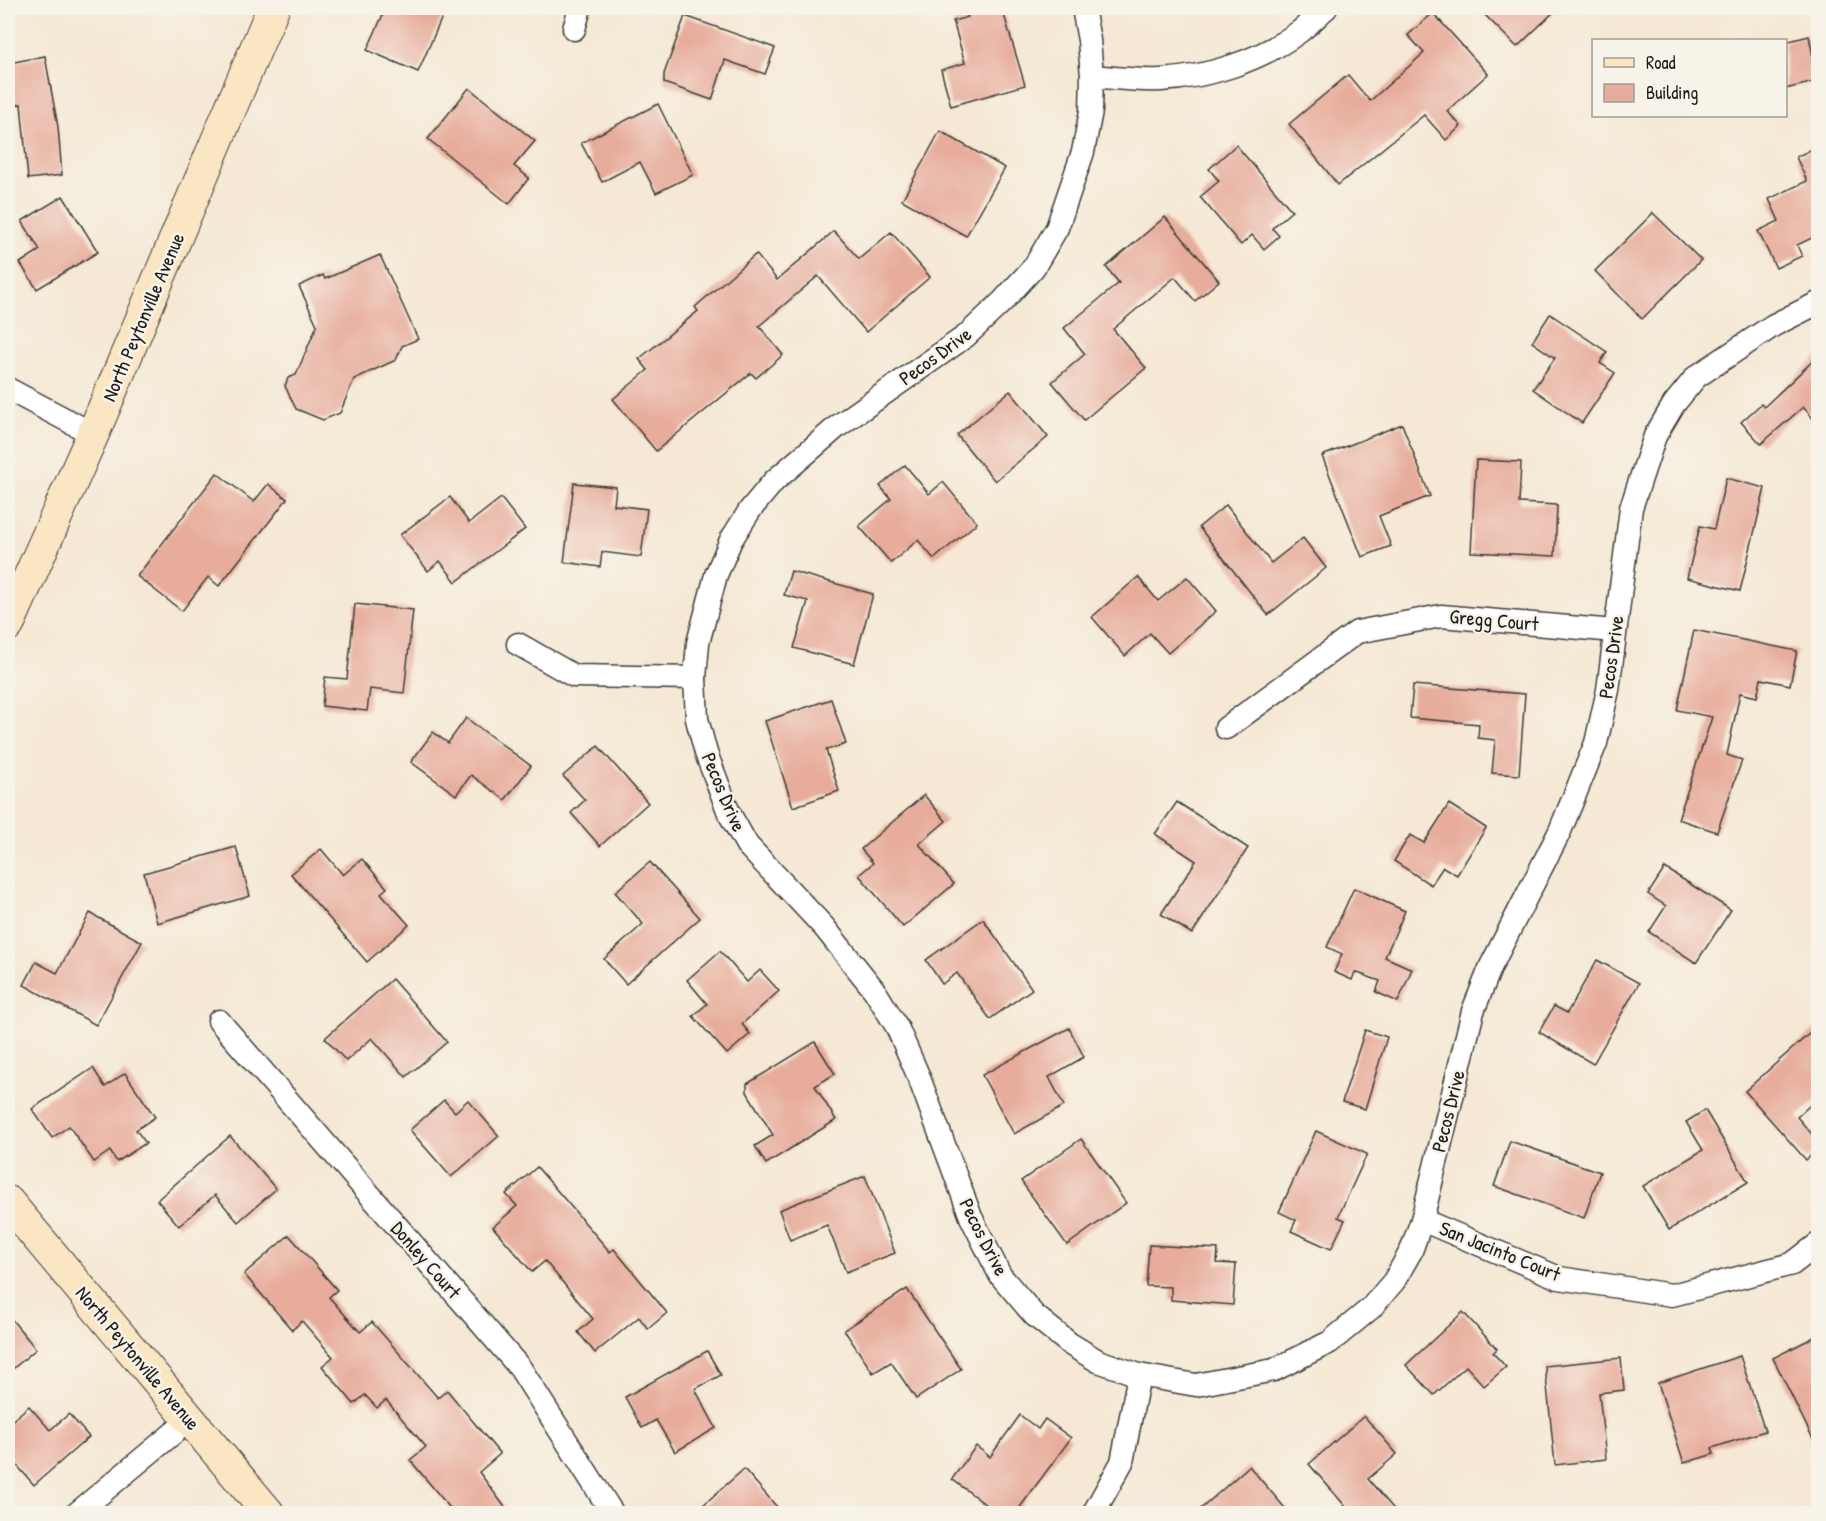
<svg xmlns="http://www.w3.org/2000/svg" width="1826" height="1521" font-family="'Patrick Hand',sans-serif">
  <rect width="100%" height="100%" fill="#f7f3e8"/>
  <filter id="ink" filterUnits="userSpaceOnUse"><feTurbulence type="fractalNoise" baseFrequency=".0167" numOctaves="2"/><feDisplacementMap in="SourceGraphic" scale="12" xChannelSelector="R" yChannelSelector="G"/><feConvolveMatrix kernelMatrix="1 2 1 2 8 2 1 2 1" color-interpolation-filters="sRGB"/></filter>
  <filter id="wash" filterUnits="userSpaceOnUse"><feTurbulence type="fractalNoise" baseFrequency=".008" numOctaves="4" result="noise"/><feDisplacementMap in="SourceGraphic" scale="24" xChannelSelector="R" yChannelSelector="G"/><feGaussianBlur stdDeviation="1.35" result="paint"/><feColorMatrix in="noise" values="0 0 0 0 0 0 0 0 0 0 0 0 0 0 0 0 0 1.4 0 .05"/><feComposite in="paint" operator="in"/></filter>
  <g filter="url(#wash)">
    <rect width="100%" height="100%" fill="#f5e8d4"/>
    <g id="blocks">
      <!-- building -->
      <g fill="#e7ac9b">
        <path d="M386,8H446L418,72L367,50Z"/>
        <path d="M965,8H1002L1025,85L951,106L941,70L965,63L953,21L968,17Z"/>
        <path d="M1478,8H1558L1517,47Z"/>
        <path d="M1433,13L1488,74L1447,111L1461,126L1446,140L1424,115L1338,185L1289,124L1348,75L1370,101L1424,53L1408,35Z"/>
        <path d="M685,16L775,48L765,74L725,60L712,100L664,83V74Z"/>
        <path d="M1809,36L1818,81L1785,89V42Z"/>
        <path d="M45,56L58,127L62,175L28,179L21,104L16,105L9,63Z"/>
        <path d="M469,88L535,141L514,166L529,178L509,204L428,139Z"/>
        <path d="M658,104L693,175L656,193L640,162L602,182L581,143Z"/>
        <path d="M940,131L1005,168L966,236L902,200Z"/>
        <path d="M1236,145L1292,211L1272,228L1279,236L1264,249L1252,235L1241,245L1200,197L1219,181L1209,169Z"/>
        <path d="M1818,146V235L1797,245L1802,256L1776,268L1758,231L1779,221L1769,199L1807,181L1796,157Z"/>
        <path d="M63,196L98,252L37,289L20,263L40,250L22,221Z"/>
        <path d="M1653,213L1701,260L1642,319L1595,271Z"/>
        <path d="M1165,217L1219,281L1195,301L1175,277L1113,329L1146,368L1084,420L1052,382L1085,354L1064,328L1119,283L1106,267Z"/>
        <path d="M834,231L859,259L891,232L930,277L866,332L818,276L759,326L783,355L756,378L751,373L656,451L613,399L648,370L639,359L698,311L695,307L756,254L777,280Z"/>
        <path d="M380,255L418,339L402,346L396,360L354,379L340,413L323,420L296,409L285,386L288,378L296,375L317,325L299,286L323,275L325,279Z"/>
        <path d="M1550,314L1607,352L1600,363L1615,373L1582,423L1533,389L1555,358L1532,342Z"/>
        <path d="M1818,356V424L1803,407L1761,444L1741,422L1761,404L1764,407Z"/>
        <path d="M1010,391L1048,437L995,481L957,435Z"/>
        <path d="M1402,424L1430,496L1379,516L1391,546L1362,557L1322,456Z"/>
        <path d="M1476,460L1521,462L1519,503L1557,505L1555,556L1471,552Z"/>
        <path d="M905,465L929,494L943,482L977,523L934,559L918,540L891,563L859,526L891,499L880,486Z"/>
        <path d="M217,473L254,502L268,484L287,499L219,586L208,577L182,611L137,576Z"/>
        <path d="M1726,478L1765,488L1740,591L1687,578L1700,526L1714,529Z"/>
        <path d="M574,483L616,487L614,505L647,509L641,557L602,552L600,567L564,562Z"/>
        <path d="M450,497L469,523L501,498L525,529L456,582L440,561L428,571L400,535Z"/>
        <path d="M1226,505L1271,563L1303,538L1326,568L1268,615L1199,527Z"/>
        <path d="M791,571L873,594L854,664L794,648L808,601L784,595Z"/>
        <path d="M1138,577L1158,601L1187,577L1216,611L1168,653L1150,633L1125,656L1092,617Z"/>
        <path d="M355,604L413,610L404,693L370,689L367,711L322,706L325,677L347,679Z"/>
        <path d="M1694,630L1797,651L1790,685L1761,679L1757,697L1740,693L1727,755L1742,760L1717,832L1678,819L1712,717L1677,710Z"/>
        <path d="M1413,685L1525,694L1519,775L1492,773L1495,740L1478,738L1479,724L1410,718Z"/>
        <path d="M831,699L846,744L826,750L839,791L793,807L765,721Z"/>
        <path d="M466,718L531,766L505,800L471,775L456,795L411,762L433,732L448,743Z"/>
        <path d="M598,746L648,803L600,846L571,813L585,800L563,776Z"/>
        <path d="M924,795L946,821L919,844L954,884L903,927L859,875L873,863L861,849Z"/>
        <path d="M1177,802L1248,848L1192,934L1161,914L1196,861L1155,834Z"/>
        <path d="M1449,804L1486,828L1457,875L1443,867L1431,885L1394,861L1410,835L1424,843Z"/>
        <path d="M236,847L250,896L157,923L144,873Z"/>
        <path d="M321,849L343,875L362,859L387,888L381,893L409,925L367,962L291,874Z"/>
        <path d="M650,862L700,918L626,984L604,959L643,924L615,892Z"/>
        <path d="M1665,868L1731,910L1696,963L1649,932L1666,906L1648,894Z"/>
        <path d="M1354,888L1405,911L1385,957L1412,969L1398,1002L1376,992L1380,981L1355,972L1352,980L1334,972L1342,954L1327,947Z"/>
        <path d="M90,913L142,942L96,1025L24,985L36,962L57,973Z"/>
        <path d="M983,919L1032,989L990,1019L957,973L942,984L926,960Z"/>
        <path d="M720,951L747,982L760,970L779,991L742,1024L750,1034L727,1054L693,1016L707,1004L687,980Z"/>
        <path d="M1597,960L1639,983L1593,1064L1539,1032L1554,1006L1567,1013Z"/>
        <path d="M392,979L447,1042L406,1077L372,1038L346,1061L325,1038Z"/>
        <path d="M1818,1026V1098L1797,1117L1818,1141V1149L1806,1160L1745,1091Z"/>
        <path d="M1069,1028L1084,1057L1049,1077L1064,1106L1014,1134L982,1075Z"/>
        <path d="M1365,1030L1387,1037L1365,1109L1342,1102Z"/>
        <path d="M815,1042L835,1074L815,1086L836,1120L766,1164L755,1146L773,1135L747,1092V1084Z"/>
        <path d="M93,1068L105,1087L125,1073L155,1117L136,1130L146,1143L117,1162L110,1151L94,1162L69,1126L52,1138L32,1109Z"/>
        <path d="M444,1100L455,1112L468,1100L499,1136L451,1177L410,1130Z"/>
        <path d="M1705,1110L1748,1182L1669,1230L1643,1186L1703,1150L1686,1122Z"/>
        <path d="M1316,1131L1367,1154L1338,1217L1345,1220L1331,1249L1291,1231L1296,1220L1279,1212Z"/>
        <path d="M230,1136L276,1189L238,1222L215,1195L179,1226L157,1200Z"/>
        <path d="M1081,1139L1126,1203L1067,1245L1021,1181Z"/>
        <path d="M1510,1141L1600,1172L1584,1218L1494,1186Z"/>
        <path d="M537,1167L610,1252L614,1249L667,1313L648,1329L639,1317L595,1353L578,1332L593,1319L545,1261L532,1272L493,1227L517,1206L506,1194Z"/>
        <path d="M865,1176L895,1253L846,1272L827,1225L790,1240L779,1210Z"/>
        <path d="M289,1235L337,1290L329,1297L360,1332L372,1322L438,1398L447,1390L500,1454L479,1472L510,1514H455L410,1460L426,1447L386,1400L377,1408L365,1395L354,1404L322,1366L333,1357L302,1321L292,1330L244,1274Z"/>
        <path d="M1149,1245L1218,1249L1217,1263L1236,1264L1233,1305L1171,1300V1287L1146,1286Z"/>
        <path d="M907,1289L961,1369L916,1399L891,1362L873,1373L844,1330Z"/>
        <path d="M1463,1312L1497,1349L1493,1353L1506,1367L1484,1386L1466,1366L1434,1395L1406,1365Z"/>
        <path d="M8,1315L36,1349L8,1373Z"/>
        <path d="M1818,1335V1449L1773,1358Z"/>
        <path d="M707,1351L721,1375L695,1389L716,1428L675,1452L656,1420L642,1428L625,1397Z"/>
        <path d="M1740,1356L1765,1431L1712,1448L1714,1454L1684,1463L1658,1383Z"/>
        <path d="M1621,1358L1624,1390L1599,1393L1606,1459L1555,1465L1545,1366Z"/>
        <path d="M29,1406L50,1430L69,1414L89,1437L34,1485L8,1455V1424Z"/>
        <path d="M1020,1415L1038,1429L1045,1419L1071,1438L1015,1514H998L952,1479L976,1446L990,1457Z"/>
        <path d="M1364,1416L1397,1454L1368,1479L1398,1514H1352L1309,1464Z"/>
        <path d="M1249,1466L1290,1514H1195Z"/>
        <path d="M744,1469L783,1514H693Z"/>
      </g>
    </g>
  </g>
  <g filter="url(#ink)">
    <use href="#blocks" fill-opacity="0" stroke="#3d3b38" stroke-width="1.5"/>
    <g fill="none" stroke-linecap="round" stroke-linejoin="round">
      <defs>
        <g id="street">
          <path d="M1083,8L1089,40L1092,76L1091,111L1083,152L1057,228L1034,267L1003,301L966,336L838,426L774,481L750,510L731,540L716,575L698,643L695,678L697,719L706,753L729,813L747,845L824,927L875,991L897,1027L918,1075L971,1217L1000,1275L1034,1315L1070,1344L1098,1361L1139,1375L1196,1385L1274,1370L1330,1342L1371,1308L1394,1281L1411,1251L1422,1220L1473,1011L1491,966L1560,831L1596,743L1608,690L1631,508L1655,436L1674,404L1696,377L1774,325L1818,303"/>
          <path d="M574,29L580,8"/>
          <path d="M1092,76C1115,78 1138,81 1161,80C1209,77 1259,61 1299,32C1308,25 1317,16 1326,8"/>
          <path d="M8,389L93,434"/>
          <path d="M518,644L574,676L695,678"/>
          <path d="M1226,728L1357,632L1441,616L1615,631"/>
          <path d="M219,1021L520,1368L613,1514"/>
          <path d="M1422,1220L1559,1278L1672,1295L1792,1264L1818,1244"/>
          <path d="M76,1514L189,1420"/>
          <path d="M1093,1514L1122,1462L1139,1375"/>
        </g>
        <g id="secondary">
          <path d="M8,625L93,434L273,8"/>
          <path d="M8,1202L269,1514"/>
        </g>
      </defs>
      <!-- street casing -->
      <use href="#street" stroke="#3d3b38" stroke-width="25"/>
      <!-- secondary casing -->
      <use href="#secondary" stroke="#3d3b38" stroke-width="34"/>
      <!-- street -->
      <use href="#street" stroke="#fff" stroke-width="22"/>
      <!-- secondary -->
      <use href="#secondary" stroke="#fbe6c4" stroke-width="32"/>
    </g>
  </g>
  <g text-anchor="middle" stroke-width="5" stroke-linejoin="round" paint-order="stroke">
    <!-- street labels -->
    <g font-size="20" fill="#1c1c1c" stroke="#f7f3e8">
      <text transform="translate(143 317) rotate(-67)" y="7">North Peytonville Avenue</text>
      <text transform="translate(935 356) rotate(-36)" y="7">Pecos Drive</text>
      <text transform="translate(1494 620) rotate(5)" y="7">Gregg Court</text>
      <text transform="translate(1611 657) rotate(-82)" y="7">Pecos Drive</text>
      <text transform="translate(724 792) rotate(67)" y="7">Pecos Drive</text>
      <text transform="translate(1448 1111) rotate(-76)" y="7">Pecos Drive</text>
      <text transform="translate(984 1237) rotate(63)" y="7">Pecos Drive</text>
      <text transform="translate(1500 1251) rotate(22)" y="7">San Jacinto Court</text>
      <text transform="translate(426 1260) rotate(49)" y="7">Donley Court</text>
      <text transform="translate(138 1358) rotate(50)" y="7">North Peytonville Avenue</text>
    </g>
  </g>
  <!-- margin -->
  <rect width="1826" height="1521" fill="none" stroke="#f7f3e8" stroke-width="30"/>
  <!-- legend -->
  <rect x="1592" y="39" width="195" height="78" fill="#f7f3e8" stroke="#9f9d96" stroke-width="1.5"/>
  <rect x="1604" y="58" width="30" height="9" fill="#fbe6c4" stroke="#9f9d96" stroke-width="1.5"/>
  <text x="1646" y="69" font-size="18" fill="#1c1c1c">Road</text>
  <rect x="1604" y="84" width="30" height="18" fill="#e7ac9b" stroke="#9f9d96" stroke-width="1.5"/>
  <text x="1646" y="99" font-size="18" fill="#1c1c1c">Building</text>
</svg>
